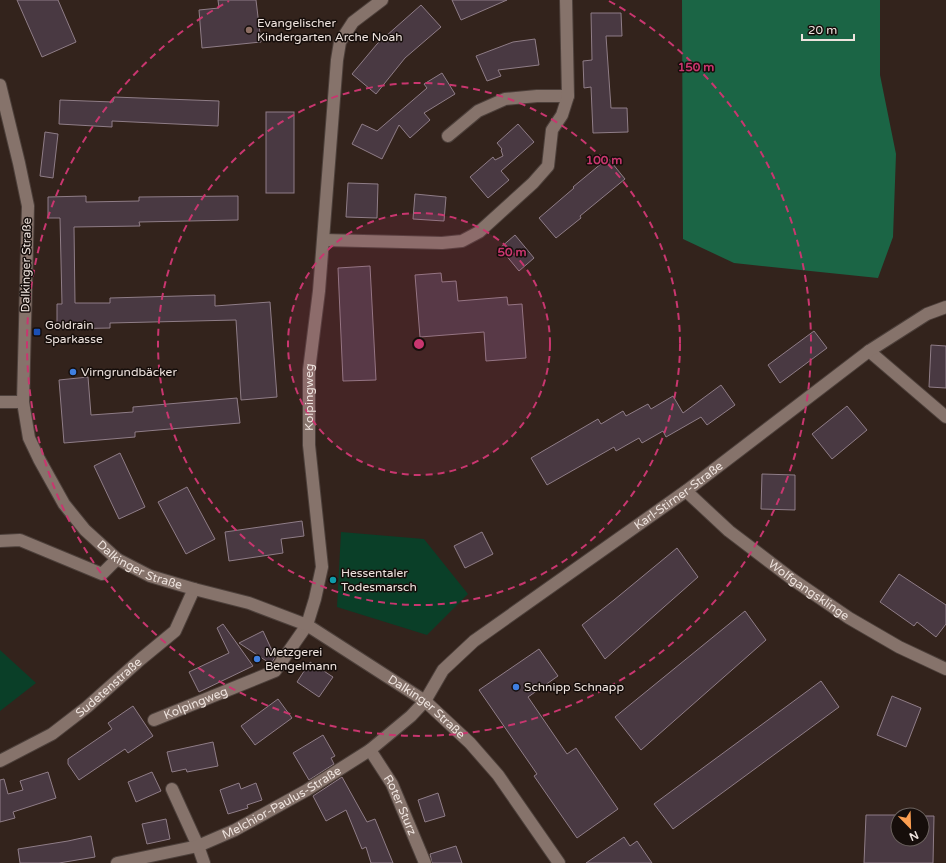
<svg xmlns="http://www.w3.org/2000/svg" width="946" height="863" font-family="'Varela Round',sans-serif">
  <rect width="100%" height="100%" fill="#33231c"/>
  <!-- green -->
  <g fill="#0a3f28">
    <path d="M341,532L424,539L468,594L427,635L337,607Z"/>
    <path d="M0,650L36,683L0,711Z"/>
  </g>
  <!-- forest -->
  <path fill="#1b6545" d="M682,0H880V75L896,154L893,237L878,278L734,263L683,239Z"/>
  <!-- building -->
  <g fill="#493942" stroke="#8f7d87">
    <path d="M17,0H58L76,42L42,57Z"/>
    <path d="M218,0H256L261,42L202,48L199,10L219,8Z"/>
    <path d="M452,0H507L461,20Z"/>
    <path d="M421,5L441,27L405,58L376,94L352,74L377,44Z"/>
    <path d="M591,13H621L622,36H606L611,108H627L628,132L593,133L591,87L584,88L583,61L592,60Z"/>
    <path d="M535,39L539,65L498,70L501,76L487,81L476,56L513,42Z"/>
    <path d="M442,73L455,94L424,113L430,120L410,138L399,125L382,159L352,144L362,124L377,131L427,88L424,84Z"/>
    <path d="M114,97L219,101L218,126L112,121V127L59,124L60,100L113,102Z"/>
    <rect x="266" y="112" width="28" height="81"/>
    <path d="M518,124L534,142L501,171L509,180L488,198L470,177L493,157L495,160L503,156L501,150L502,149L497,143Z"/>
    <path d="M45,132L58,134L53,178L40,176Z"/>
    <path d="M608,158L625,179L580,216L581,218L556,238L539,218L574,188L573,187Z"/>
    <path d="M348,183L378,184L377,218L346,217Z"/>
    <path d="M415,194L446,197L444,221L413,219Z"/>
    <path d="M86,196V202L139,201V197L238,196V220L139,222L140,226L74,227L75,303H110V298L215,295V306L270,302L277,397L241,400L236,320L110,323V328L57,329V304H62L60,218H48V197Z"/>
    <path d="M515,235L534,258L519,271L500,248Z"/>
    <path d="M370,266L376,380L343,381L338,268Z"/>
    <path d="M441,273L442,282L456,281L458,301L507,297L508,305L522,304L526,358L486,361L484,332L420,337L415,275Z"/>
    <path d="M814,331L827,348L780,383L768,365Z"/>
    <path d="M931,345L946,346V388L929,387Z"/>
    <path d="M88,377L91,415L133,412V407L237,398L240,423L135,432V437L64,443L59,380Z"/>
    <path d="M721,385L735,405L707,425L701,417L666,437L663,431L642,443L639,438L616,451L614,447L547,485L531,458L598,419L601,424L623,411L626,416L648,404L651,409L673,396L683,413Z"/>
    <path d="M847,406L867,430L832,459L812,434Z"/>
    <path d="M120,453L145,507L119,519L94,466Z"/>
    <path d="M762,474L795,475V510L761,509Z"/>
    <path d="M187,487L215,539L186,554L158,502Z"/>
    <path d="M302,521L304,536L281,539L283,553L229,561L225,532Z"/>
    <path d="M482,532L493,554L465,568L454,546Z"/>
    <path d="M677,548L698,577L605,659L582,625L614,600Z"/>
    <path d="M899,574L946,605V624L936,637L917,622L914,626L880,602Z"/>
    <path d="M745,611L766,640L641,750L615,717Z"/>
    <path d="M223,624L253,666L199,692L189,672L229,653L217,628Z"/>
    <path d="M263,631L275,657L271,664L239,643Z"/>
    <path d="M539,649L558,676L528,697L567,754L576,748L618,809L577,838L534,776L537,774L479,690Z"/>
    <path d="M310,662L333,677L319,697L297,682Z"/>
    <path d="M821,681L839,707L673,829L654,804Z"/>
    <path d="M892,696L921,708L906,747L877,735Z"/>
    <path d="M278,699L292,718L255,745L241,726Z"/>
    <path d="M133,706L153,736L128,753L125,749L79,780L68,764V759L112,729L108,723Z"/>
    <path d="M323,735L335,756L331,758L334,764L309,780L293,753Z"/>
    <path d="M213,742L218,766L187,772L186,769L172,772L167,752Z"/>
    <path d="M48,772L56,798L13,812L15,818L0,822V780L4,779L8,794L23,790L20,781Z"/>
    <path d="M152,772L161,791L136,802L128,782Z"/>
    <path d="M342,777L367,822L375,819L393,863H371L366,847L362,849L346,810L326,821L313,796Z"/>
    <path d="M239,783L241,789L256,783L262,800L247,805L248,808L228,814L220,790Z"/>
    <path d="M438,793L445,816L425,822L418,800Z"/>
    <path d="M866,815H898V839H922V816H934L933,863H864Z"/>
    <path d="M166,819L170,839L147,844L142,824Z"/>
    <path d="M91,836L95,857L59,863H20L18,849L68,841Z"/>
    <path d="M624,837L630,846L637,841L652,863H586Z"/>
    <path d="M456,846L462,863H432L430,854Z"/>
  </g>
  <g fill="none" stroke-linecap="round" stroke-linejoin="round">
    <defs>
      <g id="minor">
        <path d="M448,136L478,111L505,99L537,96H568"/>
        <path d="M324,240L442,243L462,241L479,232L533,183L548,166L552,130L562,115L568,96L566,0"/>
        <path d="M869,351L946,417"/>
        <path d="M0,402H23"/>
        <path id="s1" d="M686,491L729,531L792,579L849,618L899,647L946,669"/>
        <path d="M0,541L20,540L102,574L117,559"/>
        <path id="s2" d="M154,720L275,671L307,625L315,599L322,567L309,445V370L319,291L337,60L340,42L353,22L382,0"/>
        <path id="s3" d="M370,750L392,784L425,863"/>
        <path id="s4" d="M0,761L52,734L87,707L141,659L175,631L194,589"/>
        <path d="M172,789L198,846L204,863"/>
        <path id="s5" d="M117,863L198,846L235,830L307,790L370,750L411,716L425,701L443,670L474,641L686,491L869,351L927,314L946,307"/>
      </g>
      <g id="tertiary">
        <path id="s6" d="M0,85L19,163L28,206L23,402L29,438L39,459L64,504L85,530L117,559L150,576L194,589L249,603L307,625L425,701L470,743L498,775L559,863"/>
      </g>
    </defs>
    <!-- minor casing -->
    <use href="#minor" stroke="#4d403b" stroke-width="14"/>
    <!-- tertiary casing -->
    <use href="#tertiary" stroke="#4d403b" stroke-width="14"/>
    <!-- minor -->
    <use href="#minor" stroke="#86736b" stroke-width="12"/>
    <!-- tertiary -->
    <use href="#tertiary" stroke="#86736b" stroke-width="12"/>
  </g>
  <!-- distance rings -->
  <circle cx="419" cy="344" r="131" fill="#c9366f" fill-opacity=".12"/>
  <g fill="none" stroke="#c9366f" stroke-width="2" stroke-dasharray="7 5">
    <circle cx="419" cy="344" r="131"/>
    <circle cx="419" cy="344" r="261"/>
    <path d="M609 1A392 392 0 1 1 229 1"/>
  </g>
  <!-- markers -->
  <circle fill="#8d6e63" stroke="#160e0b" stroke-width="1.5" cx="249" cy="30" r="4"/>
  <rect fill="#1a4fb4" stroke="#160e0b" stroke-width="1.5" x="33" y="328" width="8" height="8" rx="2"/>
  <g fill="#3f7fe0" stroke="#160e0b" stroke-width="1.5">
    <circle cx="73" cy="372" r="4"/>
    <circle cx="257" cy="659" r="4"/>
    <circle cx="516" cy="687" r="4"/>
  </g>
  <circle fill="#0f9aa8" stroke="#160e0b" stroke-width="1.5" cx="333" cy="580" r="4"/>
  <g text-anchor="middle" stroke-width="3" stroke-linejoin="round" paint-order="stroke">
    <!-- poi labels -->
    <g font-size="12" fill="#eee3de" stroke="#160e0b" text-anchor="start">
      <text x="257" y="27">Evangelischer<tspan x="257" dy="14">Kindergarten Arche Noah</tspan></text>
      <text x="45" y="329">Goldrain<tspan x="45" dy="14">Sparkasse</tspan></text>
      <text x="81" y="376">Virngrundbäcker</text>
      <text x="341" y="577">Hessentaler<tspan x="341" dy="14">Todesmarsch</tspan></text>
      <text x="265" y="656">Metzgerei<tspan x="265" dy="14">Bengelmann</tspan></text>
      <text x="524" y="691">Schnipp Schnapp</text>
    </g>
    <!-- street labels -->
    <g font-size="12" fill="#eee3de" stroke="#160e0b">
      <text transform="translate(26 265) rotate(-89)" y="4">Dalkinger Straße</text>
      <text dy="4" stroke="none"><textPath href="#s2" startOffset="417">Kolpingweg</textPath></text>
      <text dy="4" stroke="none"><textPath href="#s5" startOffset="683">Karl-Stirner-Straße</textPath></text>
      <text dy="4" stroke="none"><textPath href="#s6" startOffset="531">Dalkinger Straße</textPath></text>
      <text dy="4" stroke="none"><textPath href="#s1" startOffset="158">Wolfgangsklinge</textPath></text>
      <text dy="4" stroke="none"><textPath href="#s4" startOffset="132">Sudetenstraße</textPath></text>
      <text dy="4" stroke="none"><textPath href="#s2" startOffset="45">Kolpingweg</textPath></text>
      <text dy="4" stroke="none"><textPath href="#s6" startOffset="855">Dalkinger Straße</textPath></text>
      <text dy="4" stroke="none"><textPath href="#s5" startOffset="177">Melchior-Paulus-Straße</textPath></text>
      <text dy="4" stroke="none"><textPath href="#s3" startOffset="63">Roter Sturz</textPath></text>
    </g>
  </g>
  <circle cx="419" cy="344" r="6" fill="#c9366f" stroke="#160e0b" stroke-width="2"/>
  <g font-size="12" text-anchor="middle" font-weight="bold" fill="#c9366f" stroke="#160e0b" stroke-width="3" stroke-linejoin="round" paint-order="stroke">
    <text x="696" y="71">150 m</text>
    <text x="604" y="164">100 m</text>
    <text x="512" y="256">50 m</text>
  </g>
  <!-- north arrow -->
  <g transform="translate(910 827) rotate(157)"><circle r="19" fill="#160e0b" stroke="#6c635f"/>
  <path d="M0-3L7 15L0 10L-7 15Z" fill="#fb9e51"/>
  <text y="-6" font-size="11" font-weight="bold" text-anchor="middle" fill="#eee3de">N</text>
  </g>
  <!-- scale -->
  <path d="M802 34v6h52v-6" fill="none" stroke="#eee3de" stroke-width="2"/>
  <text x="808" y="34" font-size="12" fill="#eee3de" stroke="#160e0b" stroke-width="3" paint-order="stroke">20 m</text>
</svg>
